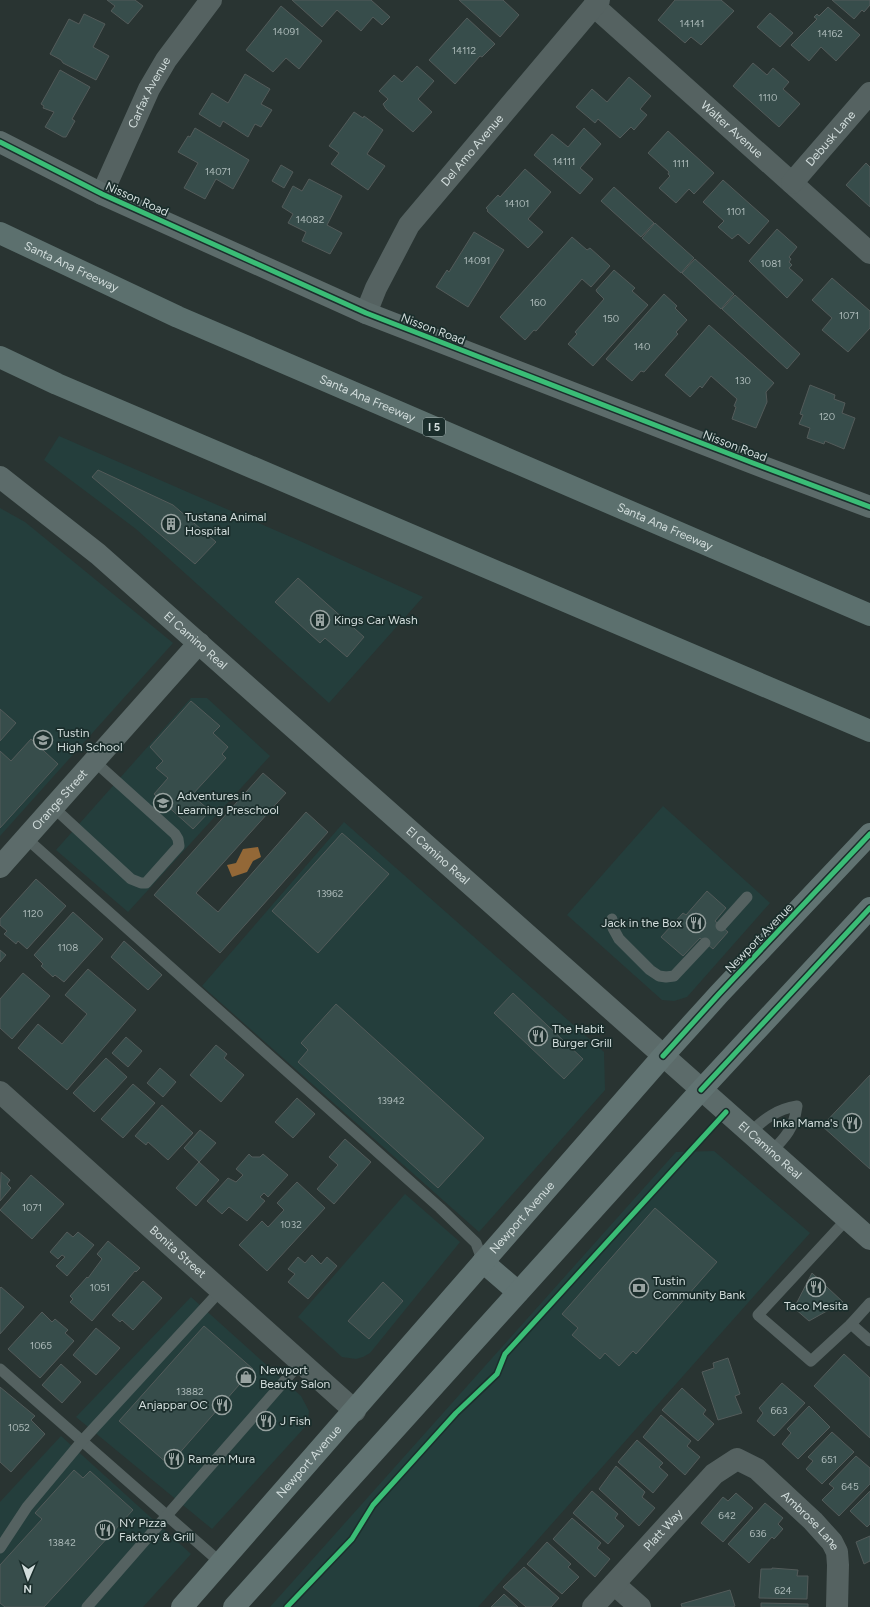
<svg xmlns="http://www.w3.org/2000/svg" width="870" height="1607" font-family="Figtree,sans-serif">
  <rect width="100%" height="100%" fill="#293432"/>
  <!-- built -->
  <g fill="#243e3c">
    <path d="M59,436L300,541L423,597L329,703L136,529L44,460Z"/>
    <path d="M0,508L25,522L173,643L0,836Z"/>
    <path d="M191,698H207L270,756L128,912L56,850Z"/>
    <path d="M663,806L770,903L687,997L674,1001L662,1000L567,915Z"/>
    <path d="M344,822L604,1052L605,1090L479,1232L202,986Z"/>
    <path d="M714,1151L810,1233L478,1607H270L676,1152Z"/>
    <path d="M405,1194L460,1242L370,1353L363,1357L356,1359L342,1357L298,1317Z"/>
    <path d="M191,1297L301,1396L309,1411L308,1420L305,1427L212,1529L76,1417Z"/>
    <path d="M61,1436L191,1554L143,1607H0V1502Z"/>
  </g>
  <!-- water -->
  <path fill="#936837" d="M258,847L261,857L253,861L247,872L232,877L227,865L236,863L243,849Z"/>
  <!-- building -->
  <g fill="#374d4b" stroke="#535b5a">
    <path d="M107,0H135L143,6L128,24L111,11L115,6Z"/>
    <path d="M292,0H371L390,17L382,25L373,17L361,31L337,10L322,27Z"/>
    <path d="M459,0H503L519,15L500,37Z"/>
    <path d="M675,0H721L734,11L701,45L691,37L685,43L658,20Z"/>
    <path d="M832,0H870V5L864,12L862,10L854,19Z"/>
    <path d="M281,6L322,41L299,69L286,58L273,72L246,50Z"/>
    <path d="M828,7L860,35L836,61L821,47L809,61L791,45L817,19L814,17L817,14L819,16Z"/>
    <path d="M770,13L793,33L780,47L757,27Z"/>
    <path d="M84,14L105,24L93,47L109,56L96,80L63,63L61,60L50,54L69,19L79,24Z"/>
    <path d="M467,18L495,44L482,57L480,56L455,84L429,60Z"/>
    <path d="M753,63L767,75L773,68L789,82L783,89L800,104L779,127L733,86Z"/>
    <path d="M417,66L434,81L418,99L432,112L413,132L386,109L383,104L388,99L379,91L394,75L402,82Z"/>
    <path d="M60,70L90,87L72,119L75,121L66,137H63L45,127L54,112L43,108L44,106L41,104Z"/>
    <path d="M245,74L270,89L261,104L272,110L261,127L255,124L248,137L223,121L220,127L199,114L212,93L228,103Z"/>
    <path d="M629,77L651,96L640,109L647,115L634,130L631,127L620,138L598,119L595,123L576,107L592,89L607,102Z"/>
    <path d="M354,112L363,118L364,116L383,130L367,154L385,166L368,190L331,164L339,153L329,146Z"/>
    <path d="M195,128L249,160L233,189L216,179L205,199L184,188L198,163L178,152L188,136L190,137Z"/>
    <path d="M584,128L601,144L580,168L593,179L580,194L534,155L552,134L568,147Z"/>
    <path d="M668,131L714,173L694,194L689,189L676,203L659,188L670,176L668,174L669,172L648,153Z"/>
    <path d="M866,163L870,167V207L846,185Z"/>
    <path d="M281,165L293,172L284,188L272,181Z"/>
    <path d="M525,169L551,192L528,219L543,232L528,248L487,211L488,210L486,208L498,195L500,197Z"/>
    <path d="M309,179L342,196L327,225L342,233L330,254L302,241L306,232L288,223L293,214L282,207L293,186L302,191Z"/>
    <path d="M723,180L769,221L749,244L738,234L732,239L718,227L724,221L703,202Z"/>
    <path d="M614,187L654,223L641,237L601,201Z"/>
    <path d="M655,223L694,258L681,273L642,238Z"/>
    <path d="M777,229L797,247L789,257L791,259L789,262L792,265L789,268L803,280L787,298L749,261Z"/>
    <path d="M474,232L504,250L468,307L436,287L447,270L449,272Z"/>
    <path d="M572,237L587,250L590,248L610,266L591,287L582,279L536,331L534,330L525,340L500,317Z"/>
    <path d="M695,259L734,294L721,309L682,273Z"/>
    <path d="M614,270L635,288L632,291L648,305L593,366L568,344L577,334L575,332L604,299L597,292L596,290Z"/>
    <path d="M832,278L870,311V328L848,352L822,330L832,318L812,300Z"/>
    <path d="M664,294L677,306L675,308L687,320L676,332L678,334L644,372L641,371L632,381L606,359Z"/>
    <path d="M735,295L800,354L787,369L722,309Z"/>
    <path d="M709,325L774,383L766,392L767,402L756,428L732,419L736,407L734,406L737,399L711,376L702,388L700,386L690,397L665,375Z"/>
    <path d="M810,385L835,395L834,399L845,403L842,413L855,418L844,449L825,441L824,444L807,438L810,428L799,424L803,415L800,414Z"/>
    <path d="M98,470L173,505L216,542L195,564L92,477Z"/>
    <path d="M298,578L364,637L347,657L325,638L320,643L275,602Z"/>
    <path d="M191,701L220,726L213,733L228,747L222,754L226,758L192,795L210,811L193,829L154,794L168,778L156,768L163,761L150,747Z"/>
    <path d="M0,709L16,723L0,741Z"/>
    <path d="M31,739L58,764L0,828V751L11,761Z"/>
    <path d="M263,773L286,793L196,893L218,912L306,812L328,832L220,953L154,895Z"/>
    <path d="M342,833L389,874L318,953L272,911Z"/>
    <path d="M36,879L66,906L27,949L18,941L16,944L4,934L7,931L0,925V919Z"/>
    <path d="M707,891L726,908L715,921L728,932L713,949L700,938L683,956L661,937L683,913L686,915Z"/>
    <path d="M73,912L103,939L64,982L55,975L53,977L41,966L43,964L34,955Z"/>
    <path d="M124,941L162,975L148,990L111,957Z"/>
    <path d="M0,950L6,955L0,962Z"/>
    <path d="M88,969L136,1010L67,1090L18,1048L38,1024L62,1044L87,1014L65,995Z"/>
    <path d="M23,973L50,996L12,1039L0,1028V999Z"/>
    <path d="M513,993L583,1059L564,1079L494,1013Z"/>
    <path d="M336,1004L484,1138L438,1188L298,1062L308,1050L301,1043Z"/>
    <path d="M126,1037L142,1051L128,1067L112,1053Z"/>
    <path d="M216,1045L227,1054L224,1058L244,1075L221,1102L190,1075Z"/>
    <path d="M106,1058L127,1077L94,1112L73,1093Z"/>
    <path d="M160,1068L176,1082L163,1097L147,1083Z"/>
    <path d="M870,1075V1169L822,1126Z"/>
    <path d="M133,1084L155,1103L123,1138L101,1119Z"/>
    <path d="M297,1098L315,1114L293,1138L275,1122Z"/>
    <path d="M162,1105L193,1133L168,1160L148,1142L146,1145L135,1136Z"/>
    <path d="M200,1130L216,1143L199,1162L184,1148Z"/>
    <path d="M345,1139L371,1162L334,1204L317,1189L338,1165L329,1157Z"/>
    <path d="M249,1154L252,1157H260L263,1154L288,1175L268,1197L264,1193L260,1197L265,1201L247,1221L229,1207L222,1214L207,1201L228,1178L236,1182L243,1175L236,1169Z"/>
    <path d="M199,1162L219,1180L196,1206L176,1188Z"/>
    <path d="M1,1172L10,1180L7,1184L11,1188L0,1201Z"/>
    <path d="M31,1175L64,1204L32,1239L0,1210Z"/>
    <path d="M297,1182L325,1208L267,1271L239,1245L262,1221L268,1227L284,1210L277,1203Z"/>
    <path d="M655,1208L717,1262L636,1354L633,1351L619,1366L605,1353L600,1359L572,1335L578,1328L562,1314Z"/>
    <path d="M67,1232L73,1237L78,1232L94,1245L67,1276L56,1266L65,1257L62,1255L58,1259L50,1252Z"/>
    <path d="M108,1241L140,1268L136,1272L135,1271L92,1321L70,1302L73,1299L70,1296L87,1277L88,1278L102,1259L97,1254Z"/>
    <path d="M312,1255L321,1264L327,1257L337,1266L308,1299L288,1282L295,1274L288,1269L298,1257L305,1263Z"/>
    <path d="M812,1273L843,1302L809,1321L794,1308Z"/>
    <path d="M143,1281L162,1298L133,1330L122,1320L120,1322L112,1315Z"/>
    <path d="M383,1282L403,1301L369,1339L348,1321Z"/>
    <path d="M1,1287L24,1307L0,1334V1288Z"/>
    <path d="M42,1312L52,1322L55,1319L68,1330L65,1333L74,1341L40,1378L8,1349Z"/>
    <path d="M204,1326L253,1369L169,1465L119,1421Z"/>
    <path d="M96,1328L120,1348L96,1375L73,1355Z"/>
    <path d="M844,1354L870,1378V1438L814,1386Z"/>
    <path d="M728,1358L740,1394L735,1396L742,1413L718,1420L702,1372L714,1368L713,1363Z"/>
    <path d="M61,1364L81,1382L62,1403L42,1385Z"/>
    <path d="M782,1383L805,1403L774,1436L757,1421L763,1413L759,1408Z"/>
    <path d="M0,1387L35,1416L31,1420L45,1434L11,1472L0,1462Z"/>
    <path d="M682,1388L706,1410L703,1414L714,1424L698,1441L662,1410Z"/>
    <path d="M809,1406L830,1427L798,1459L782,1444L791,1433L787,1429Z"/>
    <path d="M661,1415L691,1441L687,1446L700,1457L685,1475L643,1437Z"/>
    <path d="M832,1432L854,1452L822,1484L806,1469L813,1461L808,1457Z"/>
    <path d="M637,1440L663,1463L659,1467L668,1475L653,1493L618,1462Z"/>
    <path d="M856,1456L870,1468V1484L839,1516L822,1500L834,1488L829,1484Z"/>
    <path d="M616,1466L645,1492L642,1497L655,1508L639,1526L599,1489Z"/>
    <path d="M74,1470L83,1478L90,1471L133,1510L44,1607H5L0,1603V1565L42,1519L35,1513Z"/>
    <path d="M592,1491L618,1514L615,1518L624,1526L608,1544L573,1513Z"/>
    <path d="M870,1491V1524L867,1527L850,1511Z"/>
    <path d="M736,1493L753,1508L723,1542L701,1523L723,1497L728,1501Z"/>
    <path d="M765,1503L783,1518L778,1524L783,1529L774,1539L772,1537L749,1563L728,1544Z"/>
    <path d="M572,1518L601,1543L597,1548L610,1559L595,1577L553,1539Z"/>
    <path d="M870,1536V1561L864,1564L856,1542Z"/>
    <path d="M547,1542L571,1564L568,1567L579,1577L562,1594L527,1564Z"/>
    <path d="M524,1567L559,1598L551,1607H526L503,1587Z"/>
    <path d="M772,1568L798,1570L797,1576H808L807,1599L759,1598L761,1569H772Z"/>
    <path d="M730,1590L735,1606L733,1607H682L681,1604Z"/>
    <path d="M504,1594L518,1607H491Z"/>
    <path d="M761,1603L808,1604V1607H761Z"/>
  </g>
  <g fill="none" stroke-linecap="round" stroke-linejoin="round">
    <!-- lane -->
    <g stroke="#556261" stroke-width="11">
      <path d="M53,807L131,879L141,883H146L179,846L178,839L175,834L94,761"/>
      <path d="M26,838L440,1208L476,1243L483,1262"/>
      <path d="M612,919L613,928L619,939L650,970L659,976L666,977L674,976L705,943"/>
      <path d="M721,926L747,897"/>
      <path d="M750,1133C764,1119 777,1109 797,1106C794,1128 786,1137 771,1152"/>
      <path d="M847,1219L758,1315L811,1361L851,1324"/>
      <path d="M870,1303L851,1324L870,1341"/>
      <path d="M0,1369L221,1563"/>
      <path d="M0,1548L27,1507L82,1441L221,1290"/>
      <path d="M87,1607L301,1362"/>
    </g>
    <!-- street -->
    <g stroke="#556261" stroke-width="22">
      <path id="s1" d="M594,6L870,253"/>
      <path id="s2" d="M792,183L870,93"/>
      <path id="s3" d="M102,194L149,89L166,60L211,0"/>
      <path id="s4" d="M366,313L376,288L409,225L599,0"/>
      <path id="s5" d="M0,1092L355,1411"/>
      <path d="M614,1584L640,1607"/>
      <path id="s6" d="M593,1607L714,1474L737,1459L757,1469L813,1521L832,1542L837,1552L838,1565L837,1607"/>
    </g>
    <!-- secondary -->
    <g stroke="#5c6b6a" stroke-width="22">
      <path d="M0,142L102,194L366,313L753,463L870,507"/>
      <path id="s7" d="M0,477L98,554L870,1239"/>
      <path id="s8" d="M0,867L199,643"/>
    </g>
    <!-- primary -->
    <g stroke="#617372" stroke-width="22">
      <path d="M483,1262L518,1292"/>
      <path id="s9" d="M182,1607L663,1056L719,994L870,834"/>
      <path d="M234,1607L701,1090L870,908"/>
    </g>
    <!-- highway -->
    <g stroke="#5c706e" stroke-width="22">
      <path id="s10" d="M0,233L178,317L870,615"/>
      <path d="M0,357L57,384L870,731"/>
    </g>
    <defs>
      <g id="cycleway">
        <path d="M0,142L102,194L366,313L753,463L870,507"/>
        <path d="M663,1056L719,994L870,834"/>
        <path d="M701,1090L870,908"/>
        <path d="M287,1607L352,1539L373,1505L456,1413L497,1374L505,1354L726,1112"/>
      </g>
    </defs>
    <!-- cycleway casing -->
    <use href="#cycleway" stroke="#1b2e2c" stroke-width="8"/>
    <!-- cycleway -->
    <use href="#cycleway" stroke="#3abd76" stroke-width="5"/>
  </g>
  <!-- icons -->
  <defs>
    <symbol id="building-ring" viewBox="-11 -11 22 22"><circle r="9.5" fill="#1b2e2c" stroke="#97a2a0" stroke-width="1.5"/><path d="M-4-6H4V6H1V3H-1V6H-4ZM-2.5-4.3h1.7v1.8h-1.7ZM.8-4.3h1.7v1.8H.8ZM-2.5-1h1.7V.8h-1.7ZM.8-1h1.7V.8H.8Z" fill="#97a2a0"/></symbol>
    <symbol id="school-ring" viewBox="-11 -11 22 22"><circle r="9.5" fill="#1b2e2c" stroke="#97a2a0" stroke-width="1.5"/><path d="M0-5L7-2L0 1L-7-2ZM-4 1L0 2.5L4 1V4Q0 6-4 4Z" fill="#97a2a0"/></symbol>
    <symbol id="restaurant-ring" viewBox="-11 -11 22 22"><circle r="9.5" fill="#1b2e2c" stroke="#97a2a0" stroke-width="1.5"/><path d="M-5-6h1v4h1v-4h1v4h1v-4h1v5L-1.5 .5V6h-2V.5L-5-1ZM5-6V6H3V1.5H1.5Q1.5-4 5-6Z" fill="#97a2a0"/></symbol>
    <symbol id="bank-ring" viewBox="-11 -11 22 22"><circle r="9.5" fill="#1b2e2c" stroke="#97a2a0" stroke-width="1.5"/><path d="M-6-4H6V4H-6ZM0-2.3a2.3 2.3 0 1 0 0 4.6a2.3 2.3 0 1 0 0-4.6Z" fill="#97a2a0"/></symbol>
    <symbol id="shop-ring" viewBox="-11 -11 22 22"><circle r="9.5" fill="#1b2e2c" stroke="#97a2a0" stroke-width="1.5"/><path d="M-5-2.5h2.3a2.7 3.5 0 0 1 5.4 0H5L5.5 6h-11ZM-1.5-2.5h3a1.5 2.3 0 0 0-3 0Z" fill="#97a2a0"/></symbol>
  </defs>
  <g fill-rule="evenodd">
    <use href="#building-ring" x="160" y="513" width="22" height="22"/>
    <use href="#building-ring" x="309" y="609" width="22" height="22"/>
    <use href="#school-ring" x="32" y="729" width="22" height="22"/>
    <use href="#school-ring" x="152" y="792" width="22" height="22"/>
    <use href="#restaurant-ring" x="685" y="912" width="22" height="22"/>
    <use href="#restaurant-ring" x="527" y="1025" width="22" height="22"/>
    <use href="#restaurant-ring" x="841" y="1112" width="22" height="22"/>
    <use href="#restaurant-ring" x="805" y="1276" width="22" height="22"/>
    <use href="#bank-ring" x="628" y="1277" width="22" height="22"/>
    <use href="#shop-ring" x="235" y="1366" width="22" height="22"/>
    <use href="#restaurant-ring" x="211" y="1394" width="22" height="22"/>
    <use href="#restaurant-ring" x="255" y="1410" width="22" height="22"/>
    <use href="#restaurant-ring" x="163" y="1448" width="22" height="22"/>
    <use href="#restaurant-ring" x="94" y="1519" width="22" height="22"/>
  </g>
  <g text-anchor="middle" stroke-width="3.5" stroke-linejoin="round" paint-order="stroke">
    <!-- number labels -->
    <g font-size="10" fill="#abb9b8">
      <text x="692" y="27">14141</text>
      <text x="286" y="35">14091</text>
      <text x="830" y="37">14162</text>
      <text x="464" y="54">14112</text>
      <text x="768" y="101">1110</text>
      <text x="564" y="165">14111</text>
      <text x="681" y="167">1111</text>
      <text x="218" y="175">14071</text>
      <text x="517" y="207">14101</text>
      <text x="736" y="215">1101</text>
      <text x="310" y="223">14082</text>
      <text x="477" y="264">14091</text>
      <text x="771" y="267">1081</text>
      <text x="538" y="306">160</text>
      <text x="849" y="319">1071</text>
      <text x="611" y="322">150</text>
      <text x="642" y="350">140</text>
      <text x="743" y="384">130</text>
      <text x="827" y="420">120</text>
      <text x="330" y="897">13962</text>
      <text x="33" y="917">1120</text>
      <text x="68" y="951">1108</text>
      <text x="391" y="1104">13942</text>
      <text x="32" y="1211">1071</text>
      <text x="291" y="1228">1032</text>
      <text x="100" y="1291">1051</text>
      <text x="41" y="1349">1065</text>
      <text x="190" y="1395">13882</text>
      <text x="779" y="1414">663</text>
      <text x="19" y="1431">1052</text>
      <text x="829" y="1463">651</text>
      <text x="850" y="1490">645</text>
      <text x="727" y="1519">642</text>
      <text x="758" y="1537">636</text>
      <text x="62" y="1546">13842</text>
      <text x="783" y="1594">624</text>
    </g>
    <!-- shield labels -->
    <rect fill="#1b2e2c" stroke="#9ba8a7" stroke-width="1" x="423" y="418" width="22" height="18" rx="3"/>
    <g font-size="11" font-weight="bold" fill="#d2dddc">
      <text x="434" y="431">I 5</text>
    </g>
    <!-- street labels -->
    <g font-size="12" fill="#d2dddc" stroke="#1b2e2c">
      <text dy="4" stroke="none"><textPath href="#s3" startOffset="112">Carfax Avenue</textPath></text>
      <text dy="4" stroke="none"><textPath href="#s1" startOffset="185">Walter Avenue</textPath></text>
      <text dy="4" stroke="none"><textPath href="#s2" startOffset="59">Debusk Lane</textPath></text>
      <text dy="4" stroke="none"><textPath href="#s4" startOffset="196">Del Amo Avenue</textPath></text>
      <text transform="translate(137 199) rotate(24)" y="4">Nisson Road</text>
      <text dy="4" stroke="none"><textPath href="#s10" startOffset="79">Santa Ana Freeway</textPath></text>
      <text transform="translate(433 329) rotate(21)" y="4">Nisson Road</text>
      <text dy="4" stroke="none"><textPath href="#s10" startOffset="403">Santa Ana Freeway</textPath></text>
      <text transform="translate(735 446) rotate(21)" y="4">Nisson Road</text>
      <text dy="4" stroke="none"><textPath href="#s10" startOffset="727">Santa Ana Freeway</textPath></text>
      <text dy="4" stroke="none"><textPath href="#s7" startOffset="255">El Camino Real</textPath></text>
      <text dy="4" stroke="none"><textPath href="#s8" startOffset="90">Orange Street</textPath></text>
      <text dy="4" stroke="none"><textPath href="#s7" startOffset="579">El Camino Real</textPath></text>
      <text transform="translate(759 938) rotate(-46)" y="4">Newport Avenue</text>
      <text dy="4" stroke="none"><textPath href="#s7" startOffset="1023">El Camino Real</textPath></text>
      <text dy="4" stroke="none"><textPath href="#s9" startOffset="517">Newport Avenue</textPath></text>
      <text dy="4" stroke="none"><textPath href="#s5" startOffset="239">Bonita Street</textPath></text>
      <text dy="4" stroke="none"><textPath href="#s9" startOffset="193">Newport Avenue</textPath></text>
      <text dy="4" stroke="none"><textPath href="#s6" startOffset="304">Ambrose Lane</textPath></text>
      <text dy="4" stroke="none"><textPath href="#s6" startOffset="104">Platt Way</textPath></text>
    </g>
    <!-- poi labels -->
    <g font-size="12" fill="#d2dddc" stroke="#1b2e2c" text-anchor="start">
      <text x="185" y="521">Tustana Animal<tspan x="185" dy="14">Hospital</tspan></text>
      <text x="334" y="624">Kings Car Wash</text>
      <text x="57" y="737">Tustin<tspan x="57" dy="14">High School</tspan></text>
      <text x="177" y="800">Adventures in<tspan x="177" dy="14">Learning Preschool</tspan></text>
      <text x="682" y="927" text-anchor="end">Jack in the Box</text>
      <text x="552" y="1033">The Habit<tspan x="552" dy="14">Burger Grill</tspan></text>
      <text x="838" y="1127" text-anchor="end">Inka Mama's</text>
      <text x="653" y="1285">Tustin<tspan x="653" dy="14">Community Bank</tspan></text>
      <text x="816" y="1310" text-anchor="middle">Taco Mesita</text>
      <text x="260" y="1374">Newport<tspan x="260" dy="14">Beauty Salon</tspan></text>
      <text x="208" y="1409" text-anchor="end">Anjappar OC</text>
      <text x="280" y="1425">J Fish</text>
      <text x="188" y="1463">Ramen Mura</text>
      <text x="119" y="1527">NY Pizza<tspan x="119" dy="14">Faktory &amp; Grill</tspan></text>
    </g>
  </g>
  <!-- north arrow -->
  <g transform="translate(28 1579) rotate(182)" stroke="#1b2e2c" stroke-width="3" paint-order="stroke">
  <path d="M0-3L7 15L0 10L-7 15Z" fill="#d2dddc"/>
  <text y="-6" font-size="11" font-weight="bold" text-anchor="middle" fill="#d2dddc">N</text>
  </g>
</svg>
